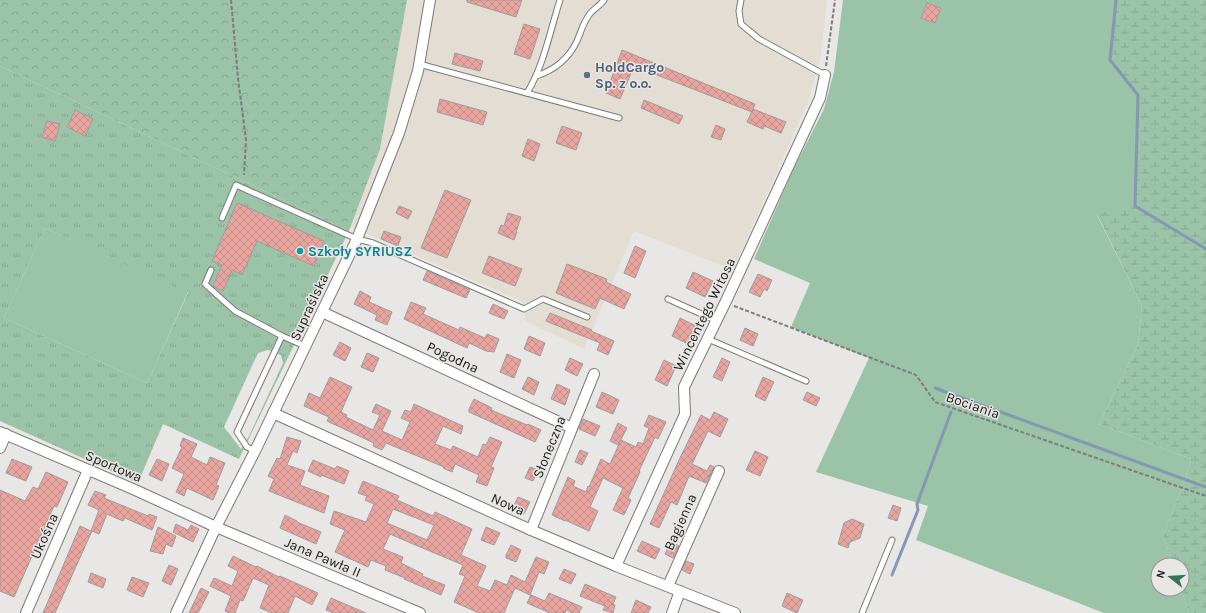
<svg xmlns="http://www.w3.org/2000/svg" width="1206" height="613" font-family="Karla,sans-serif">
  <defs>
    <pattern id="forest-crowns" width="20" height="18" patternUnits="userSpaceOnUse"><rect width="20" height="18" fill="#9bc3a8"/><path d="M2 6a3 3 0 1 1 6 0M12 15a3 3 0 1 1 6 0" fill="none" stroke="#85a790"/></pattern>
    <pattern id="wetland-marsh" width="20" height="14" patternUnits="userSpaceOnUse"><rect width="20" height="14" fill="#9bc3a8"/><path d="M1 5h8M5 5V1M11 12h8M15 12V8" fill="none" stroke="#85a790"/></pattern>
    <pattern id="park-tufts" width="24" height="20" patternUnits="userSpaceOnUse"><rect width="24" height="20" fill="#9bc3a8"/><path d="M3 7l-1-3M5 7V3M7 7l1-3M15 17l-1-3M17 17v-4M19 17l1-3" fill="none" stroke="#85a790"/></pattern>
    <pattern id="building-cross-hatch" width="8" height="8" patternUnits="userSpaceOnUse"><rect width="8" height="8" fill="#e8a5a0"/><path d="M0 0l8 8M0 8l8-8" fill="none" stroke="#c68d89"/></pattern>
  </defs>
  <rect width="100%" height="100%" fill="#e9e7e5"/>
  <!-- built -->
  <path fill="#e3ddd4" d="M406,0H827L821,55L809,100L733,270L634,231L584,349L525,321L523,302L351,227L380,149Z"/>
  <!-- grass -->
  <g fill="#9bc3a8">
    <path d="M843,0H1116L1110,60L1138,95L1135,206L1097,215L1142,306L1138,345L1099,424L1191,459L1185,480L1163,536L1173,565H1158V589H1181L1189,613H1104L916,540L928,506L816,472L869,358L791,327L810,283L754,259L794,168L824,109L834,72Z"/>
    <path d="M45,228L188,292L147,383L4,318Z"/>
  </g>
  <!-- forest -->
  <path fill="url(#forest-crowns)" d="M0,0H407L380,149L349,231L0,66Z"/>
  <!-- wetland -->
  <path fill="url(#wetland-marsh)" d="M1116,0H1206V613H1189L1181,589H1182V565H1173L1163,536L1185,480L1191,459L1099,424L1138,345L1142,306L1097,214L1135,205L1138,95L1110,60Z"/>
  <!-- park -->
  <path fill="url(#park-tufts)" fill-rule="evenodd" d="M0,66L349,231L239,459L163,424L138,483L0,421ZM45,228L188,293L147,383L4,318ZM268,350L281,355L283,363L249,436L241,449L224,427L258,353Z"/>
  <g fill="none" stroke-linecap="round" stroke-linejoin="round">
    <!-- stream -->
    <g stroke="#8298b3" stroke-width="3">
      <path d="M1116,0L1110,60L1138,95L1135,206L1206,249"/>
      <path d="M935,388L1206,487"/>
      <path d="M954,404L957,396"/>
      <path d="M892,575L918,510L917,504L951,412"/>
    </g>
  </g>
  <!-- building -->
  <g fill="url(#building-cross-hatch)" stroke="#9f9c9b" fill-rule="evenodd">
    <path d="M467,0H522L516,17L467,2Z"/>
    <path d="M927,3L941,8L935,23L921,18Z"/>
    <path d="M524,24L540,29L530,59L514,54Z"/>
    <path d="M622,50L755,104L752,112L634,66L620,99L606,93Z"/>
    <path d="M455,53L483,61L480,71L452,64Z"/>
    <path d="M440,99L487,112L483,125L437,112Z"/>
    <path d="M644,100L683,116L679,124L641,108Z"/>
    <path d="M753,109L786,122L781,133L764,126L763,129L747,122Z"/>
    <path d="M75,110L93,119L85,136L67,127Z"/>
    <path d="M47,121L60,124L55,141L42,137Z"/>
    <path d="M716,125L725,129L721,140L711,137Z"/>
    <path d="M562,126L582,133L576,150L556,143Z"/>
    <path d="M528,139L540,144L534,161L522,156Z"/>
    <path d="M445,190L471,200L447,258L421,248Z"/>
    <path d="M237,203L324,241L314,266L257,241L242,275L232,270L223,291L214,287L213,286L222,265L212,261Z"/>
    <path d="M399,206L412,211L408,219L396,213Z"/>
    <path d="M508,213L521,217L516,232H517L514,240L498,233L501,225L504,226Z"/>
    <path d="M384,231L401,237L398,246L381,239Z"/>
    <path d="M635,246L646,251L635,278L624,273Z"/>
    <path d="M489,256L522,269L515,286L482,273Z"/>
    <path d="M567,264L607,279L606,282L631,294L624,309L600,298L595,309L556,293Z"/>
    <path d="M427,271L470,290L466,298L423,280Z"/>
    <path d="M693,272L713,281L705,297L686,288Z"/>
    <path d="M758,274L772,280L767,291L764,289L760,297L749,292Z"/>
    <path d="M360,291L371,297L369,302L392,312L387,325L375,320L377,315L354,304Z"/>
    <path d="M411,302L426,308L423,314L459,330L460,327L485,338L487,334L499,339L494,352L486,351L469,343L467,348L404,319Z"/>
    <path d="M493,304L508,311L504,319L489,313Z"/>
    <path d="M550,313L592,330L591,331L614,341L608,355L597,350L600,343L546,321Z"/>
    <path d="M680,318L696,326L688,344L672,336Z"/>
    <path d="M745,328L758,334L753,346L740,340Z"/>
    <path d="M529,336L545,343L540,356L524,349Z"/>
    <path d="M340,342L351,348L345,361L333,355Z"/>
    <path d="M367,353L379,358L373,372L361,367Z"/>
    <path d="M507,354L521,360L514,378L500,372Z"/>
    <path d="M570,358L583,364L577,376L565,370Z"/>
    <path d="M722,358L730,362L722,381L713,377Z"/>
    <path d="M664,360L676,366L667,386L655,380Z"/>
    <path d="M330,377L352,387L341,412L347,415L346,417L373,430L380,415L372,412L376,404L391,411L382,431L402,440L410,422L401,418L405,410L411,412L414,404L463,426L461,434L443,426L435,444L451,450L453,446L478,457L483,444L486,445L490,437L502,442L491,467L494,468L487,486L476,482L479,475L455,464L452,472L443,468L444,467L386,443L382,450L373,446L374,443L327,421L329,417L304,406L309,393L320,398Z"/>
    <path d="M528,377L539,382L534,395L522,389Z"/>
    <path d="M763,377L774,382L765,401L755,396Z"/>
    <path d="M557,384L570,390L565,405L551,399Z"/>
    <path d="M602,392L619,400L613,414L596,407Z"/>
    <path d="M807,392L820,398L816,406L803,400Z"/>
    <path d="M474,399L492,408L491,410L527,425L528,424L541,430L535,442L469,412V409Z"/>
    <path d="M714,412L728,419L720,437L708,431L692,464L707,471L710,465L714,467L706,483L689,476L677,505L671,502L659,528L650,524L680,458L701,415L710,420Z"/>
    <path d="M649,415L666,422L658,439L655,437L639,471L640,472L628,498L631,500L624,515L613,510L623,488L603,478L590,507L598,511L589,531L565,520V521L552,515L568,477L575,481L573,486L586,492L588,486L589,487L601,459L610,464L621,440L636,447L638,442L643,444L649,428L644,426Z"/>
    <path d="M583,419L600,426L595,436L579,429Z"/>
    <path d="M618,423L627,428L618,445L610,441Z"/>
    <path d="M287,437L301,441L297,453L293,451L287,465L305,471L300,485L329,496L324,513L269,491L274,479L268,476L277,458L280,459Z"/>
    <path d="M183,438L197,444L191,457L207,465L210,457L225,463L216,485L219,486L213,500L187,488L184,496L176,492L184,474L172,468L182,447L180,446Z"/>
    <path d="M580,450L588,453L582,465L575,462Z"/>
    <path d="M755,451L768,457L760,476L746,470Z"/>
    <path d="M12,459L32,467L26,481L6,473Z"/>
    <path d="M157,459L169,464L162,481L149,475Z"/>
    <path d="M313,460L335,469L337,466L349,471L344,484L321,475V477L308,471Z"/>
    <path d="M530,467L538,470L533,481L525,478Z"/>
    <path d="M46,472L68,482L57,507L54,506L14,597L0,591V490L25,501L33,487L38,489Z"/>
    <path d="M363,481L399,496L397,500L433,516L435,512L472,529L461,555L486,566L477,586L490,591L495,580L507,585L511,575L525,582L536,557L549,562L544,574L539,572L530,595L515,588L504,613H479L454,602L465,576L459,574L463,565L413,544L390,534L383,549L403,557L401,563L423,574L422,576L445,585L441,595L404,579L405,578L385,570L386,566L371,560L368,567L335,552L345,530L330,524L334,511L366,522L374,504L365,500L367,496L358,493ZM393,509L434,525L427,540L387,523Z"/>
    <path d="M95,491L106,495L104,498L148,516L149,514L157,517L152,530L125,518L123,521L107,514L99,534L92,531L55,613H43L80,526L91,531L99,510L88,505Z"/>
    <path d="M518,497L530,502L524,514L512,509Z"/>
    <path d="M893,505L901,508L897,521L888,518Z"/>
    <path d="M285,515L297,521V522L321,532L316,544L280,528Z"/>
    <path d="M852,519L864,524L860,538L850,542L848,548L838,544L844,523Z"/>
    <path d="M176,524L188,530L191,525L199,529L193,542L173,532Z"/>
    <path d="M158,527L176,536L172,547L166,544L163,554L150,551Z"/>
    <path d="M486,527L500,533L494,545L481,540Z"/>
    <path d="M642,541L660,549L655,559L637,551Z"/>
    <path d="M671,542L679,546L673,558L665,554Z"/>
    <path d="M511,545L521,550L516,562L506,558V555Z"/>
    <path d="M233,556L256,567L257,566L279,577L280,576L318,593L312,605L295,596L288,613H272L260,608L269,585L253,578L243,601L240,600L235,613H230L225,611L231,596L210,586L214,578L232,586L238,571L228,566Z"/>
    <path d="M686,561L694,564L690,574L682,570Z"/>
    <path d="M169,565L178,569L171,585L162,581Z"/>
    <path d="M564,569L576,574L571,584L559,579Z"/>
    <path d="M91,573L106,579L103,588L88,582Z"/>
    <path d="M132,577L149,583L143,597L127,590Z"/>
    <path d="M585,584L616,597L613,604L615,605L613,613L603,610L605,606L580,596Z"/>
    <path d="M201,588L209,592L198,613H189Z"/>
    <path d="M549,593L582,607L579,613H572L566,610L565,613H550L527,603L531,595L545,601Z"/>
    <path d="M787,593L803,600L797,613L782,606Z"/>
    <path d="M331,598L366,613H334L326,610Z"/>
    <path d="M636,600L651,607L648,613H631Z"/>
  </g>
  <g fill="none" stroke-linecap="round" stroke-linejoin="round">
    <defs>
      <g id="service">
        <path d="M741,0L739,11L741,24L759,39L825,75"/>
        <path d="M419,64L619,118"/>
        <path d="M536,76C555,70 569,58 577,41C581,32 583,23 589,15C593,9 600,6 604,0"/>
        <path d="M527,93C544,65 550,31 560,0"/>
        <path d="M222,218L236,185L357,239L373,243L524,309L543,299L587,317"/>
        <path d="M211,270L205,284L235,311L282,336"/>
        <path d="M668,299L717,321"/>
        <path d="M708,339L806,381"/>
        <path d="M255,451L247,447L237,432L282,336L305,346"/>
        <path d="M862,613L892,540"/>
      </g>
      <g id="minor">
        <path d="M322,312L572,428"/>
        <path d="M273,413L531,530L616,566L735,613"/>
        <path d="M0,432L133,489L216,527L420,613"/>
        <path d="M0,448L6,434"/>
        <path d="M531,530L594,374"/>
        <path d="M616,566L685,414L684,387L727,299L820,98L825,75"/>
        <path d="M668,586L719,471"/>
        <path d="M26,613L88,470"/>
        <path d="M176,613L216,527L255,451L357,239L399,133L418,71L430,0"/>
        <path d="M672,613L680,591"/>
      </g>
    </defs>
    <!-- service casing -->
    <use href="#service" stroke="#7b7a77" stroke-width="7"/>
    <!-- minor casing -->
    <use href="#minor" stroke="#7b7a77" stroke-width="12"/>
    <!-- path -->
    <g stroke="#7d7c7a" stroke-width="2" stroke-dasharray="4 2" stroke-linecap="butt">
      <path d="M231,0L238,78L246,140L244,175"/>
      <path d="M826,66L835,0"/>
      <path d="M734,306L916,375L935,402L1206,496"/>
    </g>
    <!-- service -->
    <use href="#service" stroke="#fff" stroke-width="5"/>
    <!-- minor -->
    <use href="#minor" stroke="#fff" stroke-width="10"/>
  </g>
  <!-- markers -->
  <circle fill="#5c6f8a" stroke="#e9e7e5" stroke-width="1.5" cx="587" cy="75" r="4"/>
  <circle fill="#0f9aa8" stroke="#e9e7e5" stroke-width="1.5" cx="300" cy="251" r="4"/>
  <g text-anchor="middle" stroke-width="3" stroke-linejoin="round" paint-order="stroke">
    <!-- service labels -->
    <g font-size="14" font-weight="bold" fill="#4e5e75" stroke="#e9e7e5" text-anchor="start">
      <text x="595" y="72">HoldCargo<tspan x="595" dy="16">Sp. z o.o.</tspan></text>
    </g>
    <!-- culture labels -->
    <g font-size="14" font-weight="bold" fill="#0d838f" stroke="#e9e7e5" text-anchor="start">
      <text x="308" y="256">Szkoły SYRIUSZ</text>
    </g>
    <!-- street labels -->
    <g font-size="14" fill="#1a1918" stroke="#e9e7e5">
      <text transform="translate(309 307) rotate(-65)" y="5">Supraślska</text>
      <text transform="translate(704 314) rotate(-64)" y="5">Wincentego Witosa</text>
      <text transform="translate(453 357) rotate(25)" y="5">Pogodna</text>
      <text transform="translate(973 405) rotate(19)" y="5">Bociania</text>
      <text transform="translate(549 447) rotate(-68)" y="5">Słoneczna</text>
      <text transform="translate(114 466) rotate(23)" y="5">Sportowa</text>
      <text transform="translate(508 504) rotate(24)" y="5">Nowa</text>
      <text transform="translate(680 522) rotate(-66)" y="5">Bagienna</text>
      <text transform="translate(44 536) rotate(-66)" y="5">Ukośna</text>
      <text transform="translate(323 557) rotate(23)" y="5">Jana Pawła II</text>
    </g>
  </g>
  <!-- north arrow -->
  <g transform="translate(1170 577) rotate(287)"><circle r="19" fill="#e9e7e5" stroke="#969593"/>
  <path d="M0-3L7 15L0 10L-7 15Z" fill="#36735f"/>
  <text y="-6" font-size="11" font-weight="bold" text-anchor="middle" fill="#1a1918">N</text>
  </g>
</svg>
